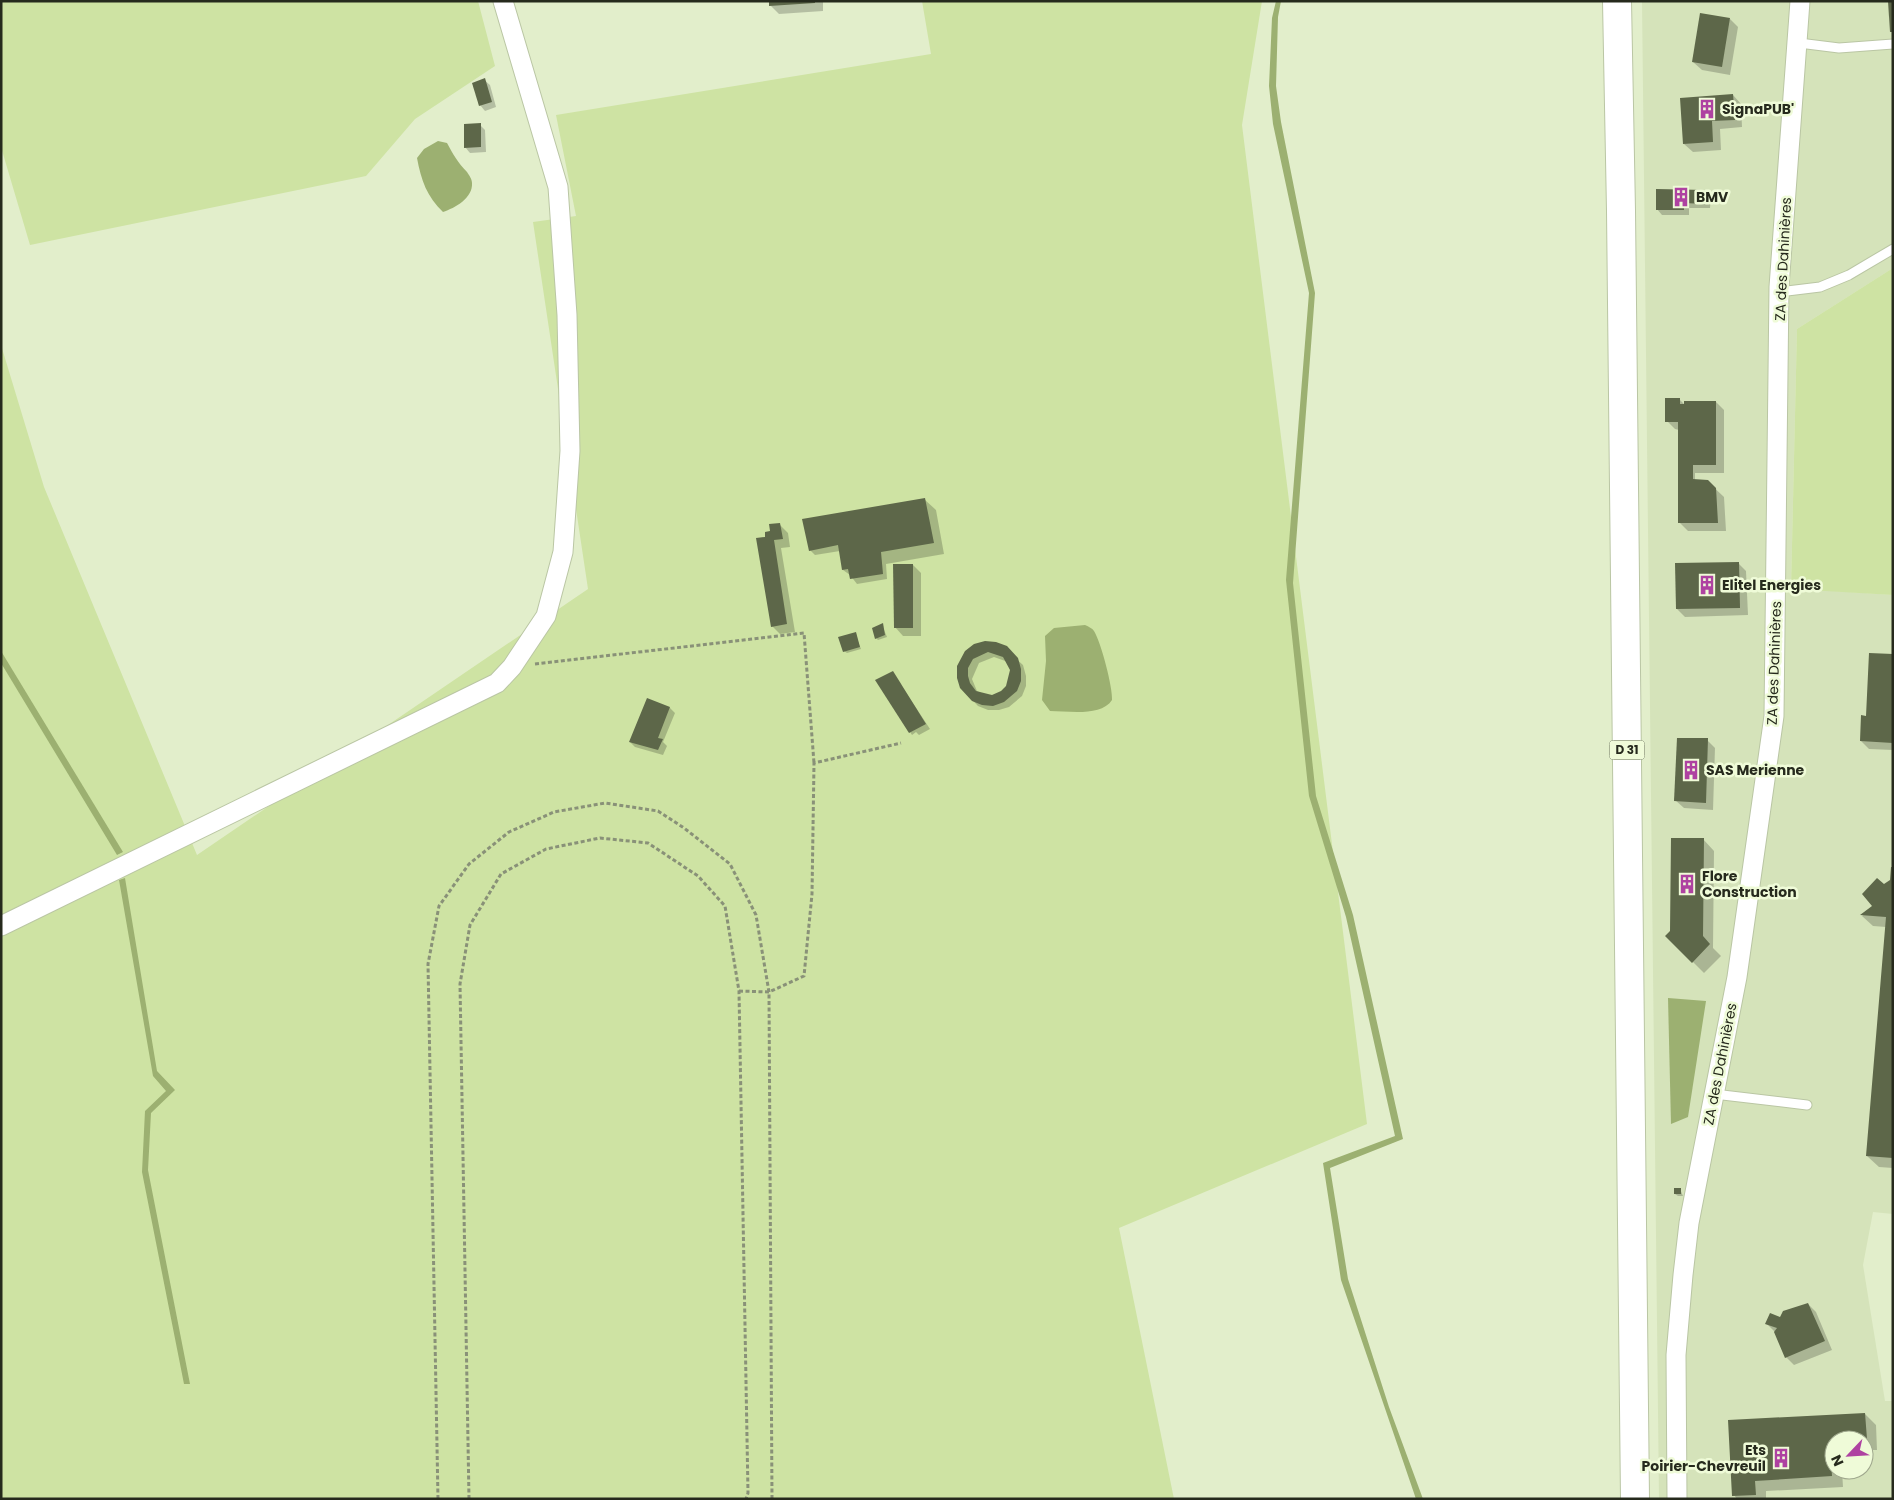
<svg xmlns="http://www.w3.org/2000/svg" width="1894" height="1500" font-family="Poppins,sans-serif">
  <rect width="100%" height="100%" fill="#e2eecb"/>
  <!-- built -->
  <path fill="#d5e3ba" fill-rule="evenodd" d="M1642,1H1893V268L1797,329L1791,588L1893,595V1214L1873,1212L1863,1265L1885,1401H1893V1499H1659ZM1834,1440H1864V1470H1834Z"/>
  <!-- green -->
  <g fill="#cee3a3">
    <path d="M1,1H478L495,66L415,119L366,176L30,245L1,147Z"/>
    <path d="M922,1H1262L1242,125L1367,1124L1119,1228L1174,1499H1V345L44,487L197,855L588,589L533,222L576,216L556,115L931,54Z"/>
    <path d="M1893,268V595L1791,589L1797,329Z"/>
  </g>
  <!-- water -->
  <g fill="#9cb071">
    <path d="M1276,1H1281L1278,17L1276,86L1281,122L1315,293L1293,583L1316,796L1353,915L1403,1139L1330,1168L1348,1279L1389,1407L1423,1499H1416L1341,1280L1323,1163L1395,1136L1346,917L1309,796L1286,580L1309,293L1273,124L1269,86L1272,18Z"/>
    <path d="M438,141L447,143C453,154 458,163 467,172C469,175 472,179 472,183C473,198 455,208 443,212C427,197 421,180 417,158L424,149Z"/>
    <path d="M1085,625C1089,627 1092,628 1094,631C1101,642 1113,688 1112,700C1101,717 1068,711 1050,711L1042,700L1046,661L1045,636L1054,628Z"/>
    <path d="M1,651L123,852L117,855L1,663Z"/>
    <path d="M125,878L157,1071L175,1090L151,1113L148,1170L190,1384H184L142,1172L145,1111L166,1091L153,1076L119,880Z"/>
    <path d="M1668,998L1706,1001L1688,1117L1671,1124Z"/>
  </g>
  <!-- shadow -->
  <g fill="#0003" fill-rule="evenodd">
    <path d="M770,1H823V11L779,14L770,5Z"/>
    <path d="M1730,19L1738,27L1730,75L1702,70L1693,62Z"/>
    <path d="M484,80L490,85L496,107L485,111L480,105Z"/>
    <path d="M1733,95L1741,104L1742,127L1720,129L1721,150L1693,152L1684,144Z"/>
    <path d="M480,125L485,130L486,152L470,153L465,147Z"/>
    <path d="M1705,191L1711,196L1710,208H1689V215H1662L1657,209Z"/>
    <path d="M1679,399L1685,405L1716,402L1724,410V473H1695V481H1707L1724,497L1726,531H1688L1680,523L1679,430L1675,429L1667,421Z"/>
    <path d="M924,499L936,510L944,554L886,564L887,579L857,584L850,575L843,570L840,551L815,555L810,550Z"/>
    <path d="M779,524L788,533L790,547L781,548L795,632L780,634L772,626L766,538Z"/>
    <path d="M1738,563L1746,571L1748,615L1685,617L1677,609Z"/>
    <path d="M913,565L921,573V636H903L895,627Z"/>
    <path d="M882,625L887,637L878,640L876,638Z"/>
    <path d="M855,634L861,649L847,653L844,651Z"/>
    <path d="M1001,645L1023,665L1026,676V686L1022,696L1009,707L999,710H988L978,706L961,688L966,652ZM994,657L1008,662L1012,675L1005,690L995,696H987L977,691L972,679L979,663Z"/>
    <path d="M1893,655V750L1869,749L1861,741L1867,717Z"/>
    <path d="M893,673L930,729L919,735L916,732L912,735L910,732Z"/>
    <path d="M648,700L670,708L675,713L663,742L667,746L663,755L635,747L630,742Z"/>
    <path d="M1707,740L1715,748L1713,810L1684,808L1675,800Z"/>
    <path d="M1703,839L1714,851L1713,948L1721,956L1704,973L1667,936L1671,931Z"/>
    <path d="M1893,865V1168L1879,1167L1867,1156L1886,927L1873,926L1862,916L1874,906L1884,886L1891,881Z"/>
    <path d="M1680,1189L1683,1196H1678L1675,1194Z"/>
    <path d="M1808,1304L1816,1312L1832,1350L1794,1365L1786,1357L1775,1332L1767,1324Z"/>
    <path d="M1865,1414L1876,1425L1877,1450H1864V1440H1834V1470H1842L1843,1487L1766,1491V1499H1737L1734,1495L1729,1421Z"/>
  </g>
  <!-- building -->
  <g fill="#5d6749" fill-rule="evenodd">
    <path d="M769,1H815V3L769,6Z"/>
    <path d="M1888,1H1893V32H1890Z"/>
    <path d="M1700,13L1730,18L1722,67L1692,62Z"/>
    <path d="M485,78L492,102L479,106L472,83Z"/>
    <path d="M1733,94L1735,120L1712,121L1713,142L1683,144L1680,98Z"/>
    <path d="M481,123V147L464,148V124Z"/>
    <path d="M1656,189L1706,190V204L1684,203V210H1656Z"/>
    <path d="M1665,398H1680V404H1684V401H1716V465H1693V479L1708,480L1716,488L1718,523H1678V422H1665Z"/>
    <path d="M925,498L934,543L881,552L883,574L850,579L848,569L842,570L838,545L809,551L802,519Z"/>
    <path d="M780,523L783,539L774,540L787,624L771,627L756,538L765,537V532L770,531L769,524Z"/>
    <path d="M1739,562L1740,608L1676,609L1675,563Z"/>
    <path d="M893,564H913V628H894Z"/>
    <path d="M883,623L885,635L875,639L872,628Z"/>
    <path d="M856,632L860,647L843,652L838,637Z"/>
    <path d="M985,641L996,642L1007,646L1018,658L1021,669V681L1017,691L1004,702L993,706L982,705L972,701L960,688L957,678V666L965,651L974,644ZM988,652L1003,657L1010,670L1006,686L1001,691L992,695L976,691L970,683L968,676V668L973,659Z"/>
    <path d="M1869,653L1893,654V743L1860,741L1861,715L1866,716Z"/>
    <path d="M893,671L926,724L909,733L875,680Z"/>
    <path d="M647,698L670,707L658,738L663,739L658,750L629,742Z"/>
    <path d="M1677,738H1708L1706,803L1674,801Z"/>
    <path d="M1671,838H1704L1703,936L1710,944L1692,963L1665,936L1670,931Z"/>
    <path d="M1891,867H1893V1158L1866,1156L1886,917L1860,915L1872,906L1862,894L1877,878L1884,884L1890,880Z"/>
    <rect x="1674" y="1188" width="7" height="6"/>
    <path d="M1808,1303L1825,1341L1785,1358L1774,1332L1777,1328L1765,1324L1770,1313L1780,1317L1783,1311Z"/>
    <path d="M1865,1413L1867,1439L1830,1441L1832,1476L1755,1481L1756,1495L1732,1496L1728,1420Z"/>
  </g>
  <g fill="none" stroke-linecap="round" stroke-linejoin="round">
    <defs>
      <g id="service">
        <path d="M1799,43L1839,48L1893,44"/>
        <path d="M1779,292L1820,287L1849,275L1893,249"/>
        <path d="M1714,1094L1807,1105"/>
      </g>
      <g id="minor">
        <path d="M1,926L497,683L512,667L546,616L563,552L570,451L567,315L558,187L503,1"/>
        <path d="M1677,1499L1676,1355L1683,1275L1689,1223L1737,977L1774,716L1779,287L1800,1"/>
      </g>
      <path id="primary" d="M1617,1L1621,211L1635,1499"/>
    </defs>
    <!-- service casing -->
    <use href="#service" stroke="#bac6a4" stroke-width="11"/>
    <!-- minor casing -->
    <use href="#minor" stroke="#bac6a4" stroke-width="21"/>
    <!-- primary casing -->
    <use href="#primary" stroke="#bac6a4" stroke-width="30"/>
    <!-- path -->
    <g stroke="#899178" stroke-width="3" stroke-dasharray="4 2.5" stroke-linecap="butt">
      <path d="M535,664L804,633L814,763"/>
      <path d="M739,991L769,992L804,976L812,894L814,763L901,743"/>
      <path d="M438,1499L428,964L439,906L469,864L509,832L554,812L605,803L658,811L684,828L730,864L756,915L769,992L772,1499"/>
      <path d="M469,1499L460,984L470,925L501,874L546,849L600,838L648,843L698,876L725,906L739,991L748,1493L746,1499"/>
    </g>
    <!-- service -->
    <use href="#service" stroke="#fff" stroke-width="9"/>
    <!-- minor -->
    <use href="#minor" stroke="#fff" stroke-width="19"/>
    <!-- primary -->
    <use href="#primary" stroke="#fff" stroke-width="28"/>
  </g>
  <!-- icons -->
  <defs>
    <symbol id="building-bare" viewBox="-9 -9 18 18"><path d="M-4-6H4V6H1V3H-1V6H-4ZM-2.5-4.3h1.7v1.8h-1.7ZM.8-4.3h1.7v1.8H.8ZM-2.5-1h1.7V.8h-1.7ZM.8-1h1.7V.8H.8Z" fill="#ae42a1" stroke="#effbd8" stroke-width="2.5" paint-order="stroke"/></symbol>
  </defs>
  <g fill-rule="evenodd">
    <use href="#building-bare" x="1693" y="95" width="28" height="28"/>
    <use href="#building-bare" x="1667" y="183" width="28" height="28"/>
    <use href="#building-bare" x="1693" y="571" width="28" height="28"/>
    <use href="#building-bare" x="1677" y="756" width="28" height="28"/>
    <use href="#building-bare" x="1673" y="870" width="28" height="28"/>
    <use href="#building-bare" x="1767" y="1444" width="28" height="28"/>
  </g>
  <g text-anchor="middle" stroke-width="5" stroke-linejoin="round" paint-order="stroke">
    <!-- shield labels -->
    <rect fill="#effbd8" stroke="#626955" stroke-width="1" x="1609.5" y="740.5" width="35" height="19" rx="4"/>
    <g font-size="12" font-weight="bold" fill="#262a1d">
      <text x="1627" y="754">D 31</text>
    </g>
    <!-- poi labels -->
    <g font-size="14" font-weight="bold" fill="#262a1d" stroke="#effbd8" text-anchor="start">
      <text x="1722" y="114">SignaPUB'</text>
      <text x="1696" y="202">BMV</text>
      <text x="1722" y="590">Elitel Energies</text>
      <text x="1706" y="775">SAS Merienne</text>
      <text x="1702" y="881">Flore<tspan x="1702" dy="16">Construction</tspan></text>
      <text x="1766" y="1455" text-anchor="end">Ets<tspan x="1766" dy="16">Poirier-Chevreuil</tspan></text>
    </g>
    <!-- street labels -->
    <g font-size="14" fill="#262a1d" stroke="#effbd8">
      <text transform="translate(1783 259) rotate(-87)" y="5">ZA des Dahinières</text>
      <text transform="translate(1774 663) rotate(-88)" y="5">ZA des Dahinières</text>
      <text transform="translate(1720 1064) rotate(-79)" y="5">ZA des Dahinières</text>
    </g>
  </g>
  <!-- border -->
  <rect width="1894" height="1500" fill="none" stroke="#262a1d" stroke-width="5"/>
  <!-- north arrow -->
  <g transform="translate(1849 1455) rotate(245)"><circle r="24" fill="#effbd8" stroke="#9fa78d"/>
  <path d="M0-4L9 19L0 12L-9 19Z" fill="#ae42a1"/>
  <text y="-8" font-size="14" font-weight="bold" text-anchor="middle" fill="#262a1d">N</text>
  </g>
</svg>
